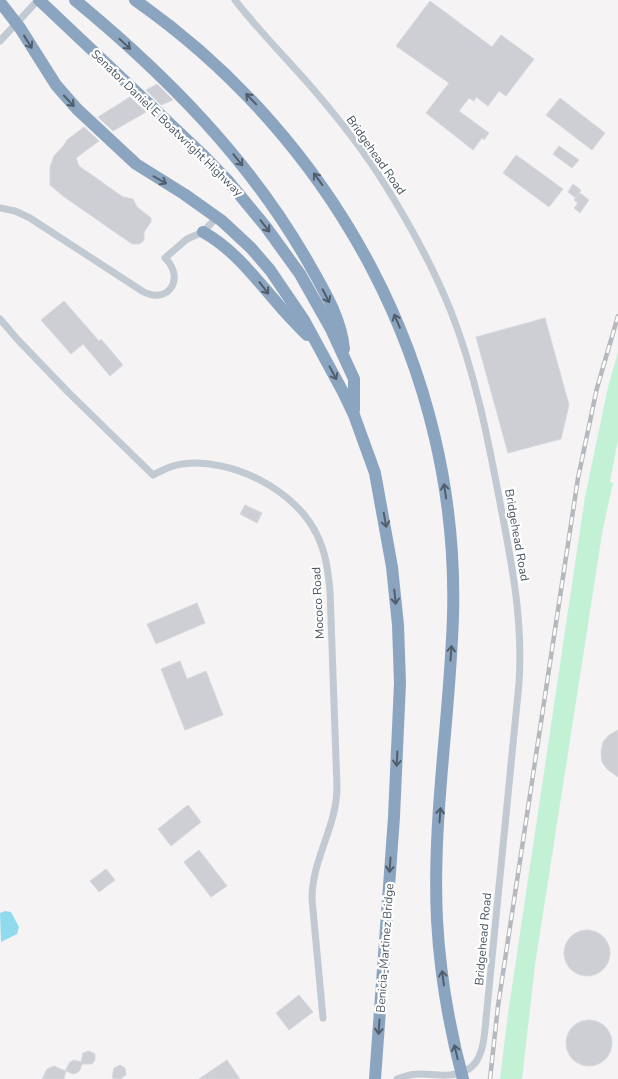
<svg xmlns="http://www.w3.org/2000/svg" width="618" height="1079" font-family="'Nunito Sans',sans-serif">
  <rect width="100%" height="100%" fill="#f5f3f3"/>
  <!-- green -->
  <path fill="#c3f1d5" d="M618,352V440L610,482L613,483L603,528L535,965L522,1079H500L508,1014L585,497L608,387Z"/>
  <!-- water -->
  <path fill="#90daee" d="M5,911L11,912L19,927L17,934L1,942L0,913Z"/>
  <!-- building -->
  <g fill="#cdcfd5" stroke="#d7d9de">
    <path d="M430,1L492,47L501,35L534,59L506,96L499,91L488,106L476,97L474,101L469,98L459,111L489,133L484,140L482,138L473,150L426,113L449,83L396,46Z"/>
    <path d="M157,84L173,100L161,105L146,90Z"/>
    <path d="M130,97L146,112L113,131L98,117Z"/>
    <path d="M560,98L605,133L592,150L546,115Z"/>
    <path d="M84,127L99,141L76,158L79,166L123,197L133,199L137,207L151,218V222L144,232V240L140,244H132L63,196L50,185V167L54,156L64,145L67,140Z"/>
    <path d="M559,146L579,160L572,168L553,154Z"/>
    <path d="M516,155L563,189L549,207L503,173Z"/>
    <path d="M573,184L581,190L576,198L568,192Z"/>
    <path d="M580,193L589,200L580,213L574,208L578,203L574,200Z"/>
    <path d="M64,301L99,341L101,339L123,365L110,376L83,344L71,354L41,320Z"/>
    <path d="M545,318L569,405L561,439L508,453L476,337Z"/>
    <path d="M245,505L262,513L257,523L240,514Z"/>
    <path d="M197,603L205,623L156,644L147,624Z"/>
    <path d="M180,661L187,679L206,671L223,715L185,730L161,669Z"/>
    <path d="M618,730V777L607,769L602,762L601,752L603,742L609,735Z"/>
    <path d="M188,805L201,822L171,846L158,829Z"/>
    <path d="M199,850L227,886L211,897L184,862Z"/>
    <path d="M106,869L115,880L99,892L90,881Z"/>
    <circle cx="587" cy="953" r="23"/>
    <path d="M299,995L313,1012L289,1030L276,1013Z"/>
    <circle cx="589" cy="1043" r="23"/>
    <path d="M89,1051L95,1054V1060L92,1064H82L80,1070L77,1073L73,1074L66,1071L64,1079H42L47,1069L54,1066L65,1071L70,1062L74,1060L81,1062L83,1053Z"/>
    <path d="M227,1060L240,1079H199Z"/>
    <path d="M120,1065L125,1068L126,1075L120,1079L112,1078L114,1068Z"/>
  </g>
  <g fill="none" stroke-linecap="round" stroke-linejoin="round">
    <!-- street -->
    <g stroke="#c1cad2" stroke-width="7">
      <path d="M235,0C259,31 287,59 313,89C338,118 362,148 382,180C408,221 432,265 450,309C476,374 489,444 502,513C513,570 523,624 519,683L487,1009C483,1044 486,1078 439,1075C421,1074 415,1072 397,1079"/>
      <path d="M0,41L38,0"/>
      <path d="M0,208L15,211L30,218L142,291C168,306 186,278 165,258L187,239L203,232L217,217"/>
      <path d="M0,319L18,340L68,392L153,475C163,470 171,465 182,464C231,457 296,490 317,535C326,553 328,571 330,591L337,787C337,827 312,858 312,899L323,1018"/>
    </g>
    <!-- highway -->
    <g stroke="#8ba5c1" stroke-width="12">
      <path d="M39,0L202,154L229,182L266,227L300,274L331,329L354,379V410"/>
      <path d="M75,0C166,75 249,159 308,262C323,289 341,317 344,349"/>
      <path d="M135,0C335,140 460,370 453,616C450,717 432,820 437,920C440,974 449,1027 463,1079"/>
      <path d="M0,2L20,28L56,85L77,109L136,164L184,194L222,221L251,248L270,270L304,320L343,392L354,415L375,473L392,567L398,625L400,683L394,817L375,1079"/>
      <path d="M203,232C234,249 255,278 278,304C287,315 297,325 307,335"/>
    </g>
    <defs>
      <path id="rail" d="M490,1079L498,1006L578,478L597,388L618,316"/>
    </defs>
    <!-- rail casing -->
    <use href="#rail" stroke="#b5b8bd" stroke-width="4.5"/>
    <!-- rail -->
    <use href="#rail" stroke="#fff" stroke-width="2.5" stroke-dasharray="8" stroke-linecap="butt"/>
  </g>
  <!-- one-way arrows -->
  <defs><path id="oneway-shaft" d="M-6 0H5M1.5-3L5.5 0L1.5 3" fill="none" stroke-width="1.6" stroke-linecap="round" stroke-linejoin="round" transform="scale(1.25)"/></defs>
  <g stroke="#505e6b">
    <use href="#oneway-shaft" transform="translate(28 42) rotate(58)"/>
    <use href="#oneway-shaft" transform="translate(125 44) rotate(43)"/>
    <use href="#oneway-shaft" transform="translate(251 99) rotate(-134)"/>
    <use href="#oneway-shaft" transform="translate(69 101) rotate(47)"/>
    <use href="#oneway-shaft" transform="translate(238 160) rotate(51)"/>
    <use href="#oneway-shaft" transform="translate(318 179) rotate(-126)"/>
    <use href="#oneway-shaft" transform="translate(160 180) rotate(30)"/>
    <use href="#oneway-shaft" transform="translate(265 226) rotate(52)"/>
    <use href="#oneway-shaft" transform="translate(264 288) rotate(52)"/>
    <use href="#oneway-shaft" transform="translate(326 296) rotate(63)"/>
    <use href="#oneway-shaft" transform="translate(397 321) rotate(-113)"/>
    <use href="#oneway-shaft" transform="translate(333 373) rotate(62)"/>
    <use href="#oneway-shaft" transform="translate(445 491) rotate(-99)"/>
    <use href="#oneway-shaft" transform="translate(385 520) rotate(80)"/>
    <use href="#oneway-shaft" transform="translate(395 597) rotate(84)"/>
    <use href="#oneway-shaft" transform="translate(451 653) rotate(-86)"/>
    <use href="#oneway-shaft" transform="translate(397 759) rotate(93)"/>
    <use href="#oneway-shaft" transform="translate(440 815) rotate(-86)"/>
    <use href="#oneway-shaft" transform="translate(390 865) rotate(94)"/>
    <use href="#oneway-shaft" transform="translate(443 978) rotate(-97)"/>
    <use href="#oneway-shaft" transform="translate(379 1027) rotate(94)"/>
    <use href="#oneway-shaft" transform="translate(456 1052) rotate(-103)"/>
  </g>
  <g text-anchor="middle" stroke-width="4.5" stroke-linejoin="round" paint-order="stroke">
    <!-- street labels -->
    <g font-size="12" fill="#4a5661" stroke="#fff">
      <text transform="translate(167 123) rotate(44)" y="4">Senator Daniel E Boatwright Highway</text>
      <text transform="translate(376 155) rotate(55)" y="4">Bridgehead Road</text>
      <text transform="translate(517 535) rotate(80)" y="4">Bridgehead Road</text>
      <text transform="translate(318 603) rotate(-93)" y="4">Mococo Road</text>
      <text transform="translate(483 939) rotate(-85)" y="4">Bridgehead Road</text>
      <text transform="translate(385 948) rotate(-86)" y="4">Benicia-Martinez Bridge</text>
    </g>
  </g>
</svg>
